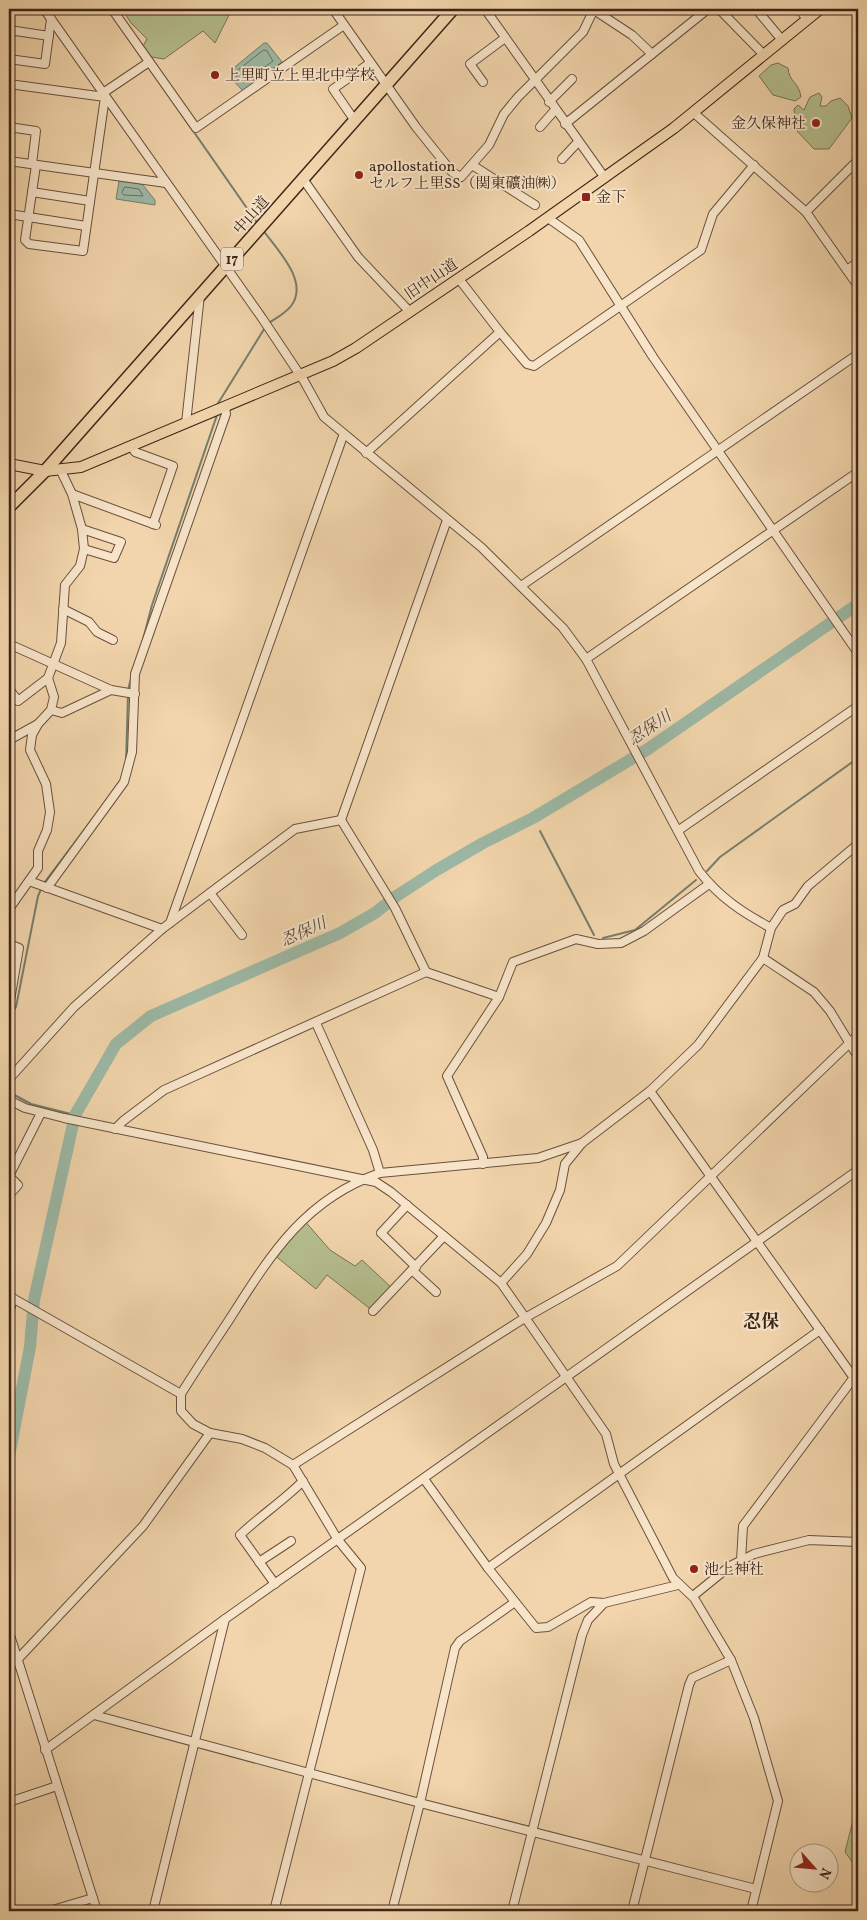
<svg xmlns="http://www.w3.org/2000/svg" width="867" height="1920" font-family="Vollkorn,'Noto Serif JP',serif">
  <rect width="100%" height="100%" fill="#f2d5ac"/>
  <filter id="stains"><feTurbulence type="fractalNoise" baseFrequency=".004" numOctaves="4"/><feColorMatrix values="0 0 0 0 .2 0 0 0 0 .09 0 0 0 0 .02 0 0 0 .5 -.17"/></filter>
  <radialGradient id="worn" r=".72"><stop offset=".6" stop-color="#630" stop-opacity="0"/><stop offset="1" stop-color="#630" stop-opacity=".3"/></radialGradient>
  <!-- green -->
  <g fill="#b5be8e" stroke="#797253">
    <path d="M122,9H232L215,43L203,31L164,59L151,57L143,46L147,39L131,23Z"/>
    <path d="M778,63L788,68C789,82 799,82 801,97L795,101L773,95L759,76L771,65Z"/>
    <path d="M819,93L822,97L820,106H826L831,101L840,98L848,106L852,118L829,149H814L797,131L794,109L798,105L804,110L810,97Z"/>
    <path d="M303,1219L330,1250L355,1266L362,1260L393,1289L373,1311L327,1275L316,1289L273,1254Z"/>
    <path d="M858,1800V1870L845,1852Z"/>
  </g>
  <!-- water -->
  <g fill="#9cb9a6" stroke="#767e6d">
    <path d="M264,43H267L282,62L243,91L231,78L230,71Z"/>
    <path d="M119,181L142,184L155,200V205L116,199Z"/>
  </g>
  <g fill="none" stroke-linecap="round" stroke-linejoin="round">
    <!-- shore -->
    <g stroke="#6c6f5f" stroke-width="1">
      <path d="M264,50L267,51L273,61L243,83L237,77L236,72Z"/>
      <path d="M125,187L139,189L143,196L124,195L122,193Z"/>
    </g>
    <!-- stream -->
    <g stroke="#767e6d" stroke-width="2">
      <path d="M131,42L145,63"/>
      <path d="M148,66L258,224"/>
      <path d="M263,230C276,249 310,281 291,306C286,313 276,318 269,323"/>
      <path d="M217,405L266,326"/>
      <path d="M141,647L152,605L218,412"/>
      <path d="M128,690L132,675"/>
      <path d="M126,762L128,695"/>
      <path d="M533,818L535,821"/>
      <path d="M540,831L594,935"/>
      <path d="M707,871L720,857L858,758"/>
      <path d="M44,883L100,809"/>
      <path d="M603,938L635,930L696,880"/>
      <path d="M9,1017L16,1007L38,896L42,887"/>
      <path d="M9,1092L31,1104L75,1115"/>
    </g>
    <!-- river -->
    <path stroke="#9cb9a6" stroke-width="12" d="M9,1456L30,1347L34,1300L75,1115L116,1044L151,1016L340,933L375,913L395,897L435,871L483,843L533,818L648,749L858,604"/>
    <defs>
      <g id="minor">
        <path d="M44,9L262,318L304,381L324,417L481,547L563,628L586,659L699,871C720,898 742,912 771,928"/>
        <path d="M112,9L196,128L344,25"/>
        <path d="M333,9L416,127L452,172L461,177L489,145L504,114L518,97L583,32L594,9"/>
        <path d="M485,9L605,178"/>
        <path d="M719,9L764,55"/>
        <path d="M756,9L782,40"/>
        <path d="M799,9L807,19"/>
        <path d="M594,10L632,35L652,54"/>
        <path d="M9,30L49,36"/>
        <path d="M9,59L45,64L51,19"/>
        <path d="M483,82L470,64L505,38"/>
        <path d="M9,84L105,97L83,251L29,244L25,240L36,165"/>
        <path d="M103,93L149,62"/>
        <path d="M549,102L572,79"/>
        <path d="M694,113L806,212L858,286"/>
        <path d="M355,121L333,89L370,63"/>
        <path d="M565,124L708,9"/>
        <path d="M9,127L36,131L32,164"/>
        <path d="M540,127L555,110"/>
        <path d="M562,159L578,142"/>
        <path d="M9,161L166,183"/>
        <path d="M472,165L535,205"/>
        <path d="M303,179L358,257L410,312"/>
        <path d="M32,192L90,201"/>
        <path d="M806,212L858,160"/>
        <path d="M9,214L86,226"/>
        <path d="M548,218L579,240L653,357L858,653"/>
        <path d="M847,270L858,262"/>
        <path d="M459,279L500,332"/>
        <path d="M186,423L200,295"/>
        <path d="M132,447L135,452L173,466L153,524"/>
        <path d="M366,453L500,332L527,364L534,366L701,250L713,214L754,165"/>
        <path d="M72,494L156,525"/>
        <path d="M82,529L121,542L114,558L84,549"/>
        <path d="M521,586L858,354"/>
        <path d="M63,609L89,622L97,632L113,640"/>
        <path d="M9,644L111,690L135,694"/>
        <path d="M586,659L858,472"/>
        <path d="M9,689L18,701L48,678"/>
        <path d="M51,710L62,713L111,690"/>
        <path d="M9,740L38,724"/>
        <path d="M679,830L858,706"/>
        <path d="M29,881L162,929"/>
        <path d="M47,888L124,782L132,752L135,674L226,414L225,407"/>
        <path d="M210,893L242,935"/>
        <path d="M9,909L38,868V851L47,830L50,812L46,784L30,750L32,735L38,724L51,710L54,697L48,678L61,643L65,585L80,566L84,549L82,529L72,494L61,471"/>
        <path d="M170,923L343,436"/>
        <path d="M9,944L19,948L9,1006"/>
        <path d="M763,958L814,992L830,1011L858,1057"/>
        <path d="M426,972L395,908L341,820L447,520"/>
        <path d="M316,1023L373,1150L380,1173"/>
        <path d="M9,1079L74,1007L162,929L295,829L341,820"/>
        <path d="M650,1091L854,1378"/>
        <path d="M9,1100L25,1108L64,1118L376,1182L391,1192L501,1283L515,1303L606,1434L614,1464L673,1578L694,1598L731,1660L754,1718L778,1801L751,1911"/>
        <path d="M115,1129L123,1121L164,1090L426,972L499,997"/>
        <path d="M483,1164V1157L447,1076L499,997L513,962L576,939L598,944L621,943L644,931L709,884"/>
        <path d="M9,1195L18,1185L9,1176L41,1113"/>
        <path d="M407,1205L381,1233L416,1267"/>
        <path d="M412,1270L436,1292"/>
        <path d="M501,1283L527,1254L546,1223L560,1190L565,1164L582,1143L650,1091L698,1045L763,958L771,928L783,910L795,904L808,886L858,844"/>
        <path d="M9,1296L181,1394"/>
        <path d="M373,1311L444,1236"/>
        <path d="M9,1314L13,1298"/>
        <path d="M293,1465L523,1319L617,1266L858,1035"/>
        <path d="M424,1479L488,1568L536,1628L548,1627L591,1602L604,1603L678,1585"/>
        <path d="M741,1561L743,1526L858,1372"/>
        <path d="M259,1562L291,1541"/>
        <path d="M488,1568L820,1330"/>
        <path d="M275,1584L240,1535C260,1516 283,1501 303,1481"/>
        <path d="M693,1596L730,1566L754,1554L809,1540L858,1542"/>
        <path d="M9,1632L97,1911"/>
        <path d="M17,1660L143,1526L210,1433"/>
        <path d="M94,1715L420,1803L756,1889"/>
        <path d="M45,1750L225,1619L858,1170"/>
        <path d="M9,1802L57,1786"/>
        <path d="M49,1911L93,1898"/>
        <path d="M153,1911L225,1619"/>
        <path d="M274,1911L361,1568L338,1540L293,1465L265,1448L242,1439L210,1433L193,1424L181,1411V1394C197,1368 214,1343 231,1317C271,1254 305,1199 380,1173L538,1158L582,1143"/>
        <path d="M392,1911L420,1803L455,1648L460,1641L515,1602"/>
        <path d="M512,1911L582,1635L588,1620L604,1603"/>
        <path d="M632,1911L689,1685L692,1678L731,1660"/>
      </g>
      <path id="major" d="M9,464L45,471L81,467L333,361L356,348L529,231L674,128L820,9"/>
      <path id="highway" d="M9,507L45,471L453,9"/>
    </defs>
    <!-- minor casing -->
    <use href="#minor" stroke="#6a513d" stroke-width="10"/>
    <!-- major casing -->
    <use href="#major" stroke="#3d2518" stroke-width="12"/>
    <!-- highway casing -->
    <use href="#highway" stroke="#3d2518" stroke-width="14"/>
    <!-- minor -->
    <use href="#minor" stroke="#f7e4c9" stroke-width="8"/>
    <!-- major -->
    <use href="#major" stroke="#f2d5ac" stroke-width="10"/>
    <!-- highway -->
    <use href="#highway" stroke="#f2d5ac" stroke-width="11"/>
  </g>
  <!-- markers -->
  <g fill="#8f2418" stroke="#f7e4c9" stroke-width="2">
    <circle cx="215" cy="75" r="5"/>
    <circle cx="816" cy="123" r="5"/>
    <circle cx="359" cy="175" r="5"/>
    <rect x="581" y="192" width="10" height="10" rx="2.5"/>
    <circle cx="694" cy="1569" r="5"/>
  </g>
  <g text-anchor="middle" stroke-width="4" stroke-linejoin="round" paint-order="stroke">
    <!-- shield labels -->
    <rect fill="#f7e4c9" stroke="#755e4d" stroke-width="1" x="221" y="247.5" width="22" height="23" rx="4"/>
    <g font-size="14" font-weight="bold" fill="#3d2518">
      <text x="232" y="264">17</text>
    </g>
    <!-- poi labels -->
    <g font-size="15" fill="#3d2518" stroke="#f7e4c9" text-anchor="start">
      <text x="225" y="80">上里町立上里北中学校</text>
      <text x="806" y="128" text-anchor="end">金久保神社</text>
      <text x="369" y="171">apollostation<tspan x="369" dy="17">セルフ上里SS（関東礦油㈱）</tspan></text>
      <text x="596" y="202">金下</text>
      <text x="704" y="1574">池上神社</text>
    </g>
    <!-- street labels -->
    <g font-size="15" fill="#3d2518" stroke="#f7e4c9">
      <text transform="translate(251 215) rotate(-48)" y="5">中山道</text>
      <text transform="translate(431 279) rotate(-34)" y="5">旧中山道</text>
    </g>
    <!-- water labels -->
    <g font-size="16" font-style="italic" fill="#554a3c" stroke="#f7e4c9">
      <text transform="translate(649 727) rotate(-34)" y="6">忍保川</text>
      <text transform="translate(303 931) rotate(-24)" y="6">忍保川</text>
    </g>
    <!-- quarter labels -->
    <g font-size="18" font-weight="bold" fill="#3d2518" stroke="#f7e4c9">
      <text x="761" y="1327">忍保</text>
    </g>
  </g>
  <!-- margin -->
  <rect width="867" height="1920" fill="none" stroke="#f2d5ac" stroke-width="30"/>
  <rect x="10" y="10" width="847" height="1900" fill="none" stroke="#3d2518" stroke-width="2.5"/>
  <rect x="15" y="15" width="837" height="1890" fill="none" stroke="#3d2518"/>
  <!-- north arrow -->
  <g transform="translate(814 1868) rotate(117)"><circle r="24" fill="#f7e4c9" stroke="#ad9882"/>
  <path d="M0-4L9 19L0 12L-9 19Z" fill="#8f2418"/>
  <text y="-8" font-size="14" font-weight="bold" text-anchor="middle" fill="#3d2518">N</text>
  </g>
  <rect width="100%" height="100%" filter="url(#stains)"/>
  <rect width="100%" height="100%" fill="url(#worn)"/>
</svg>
